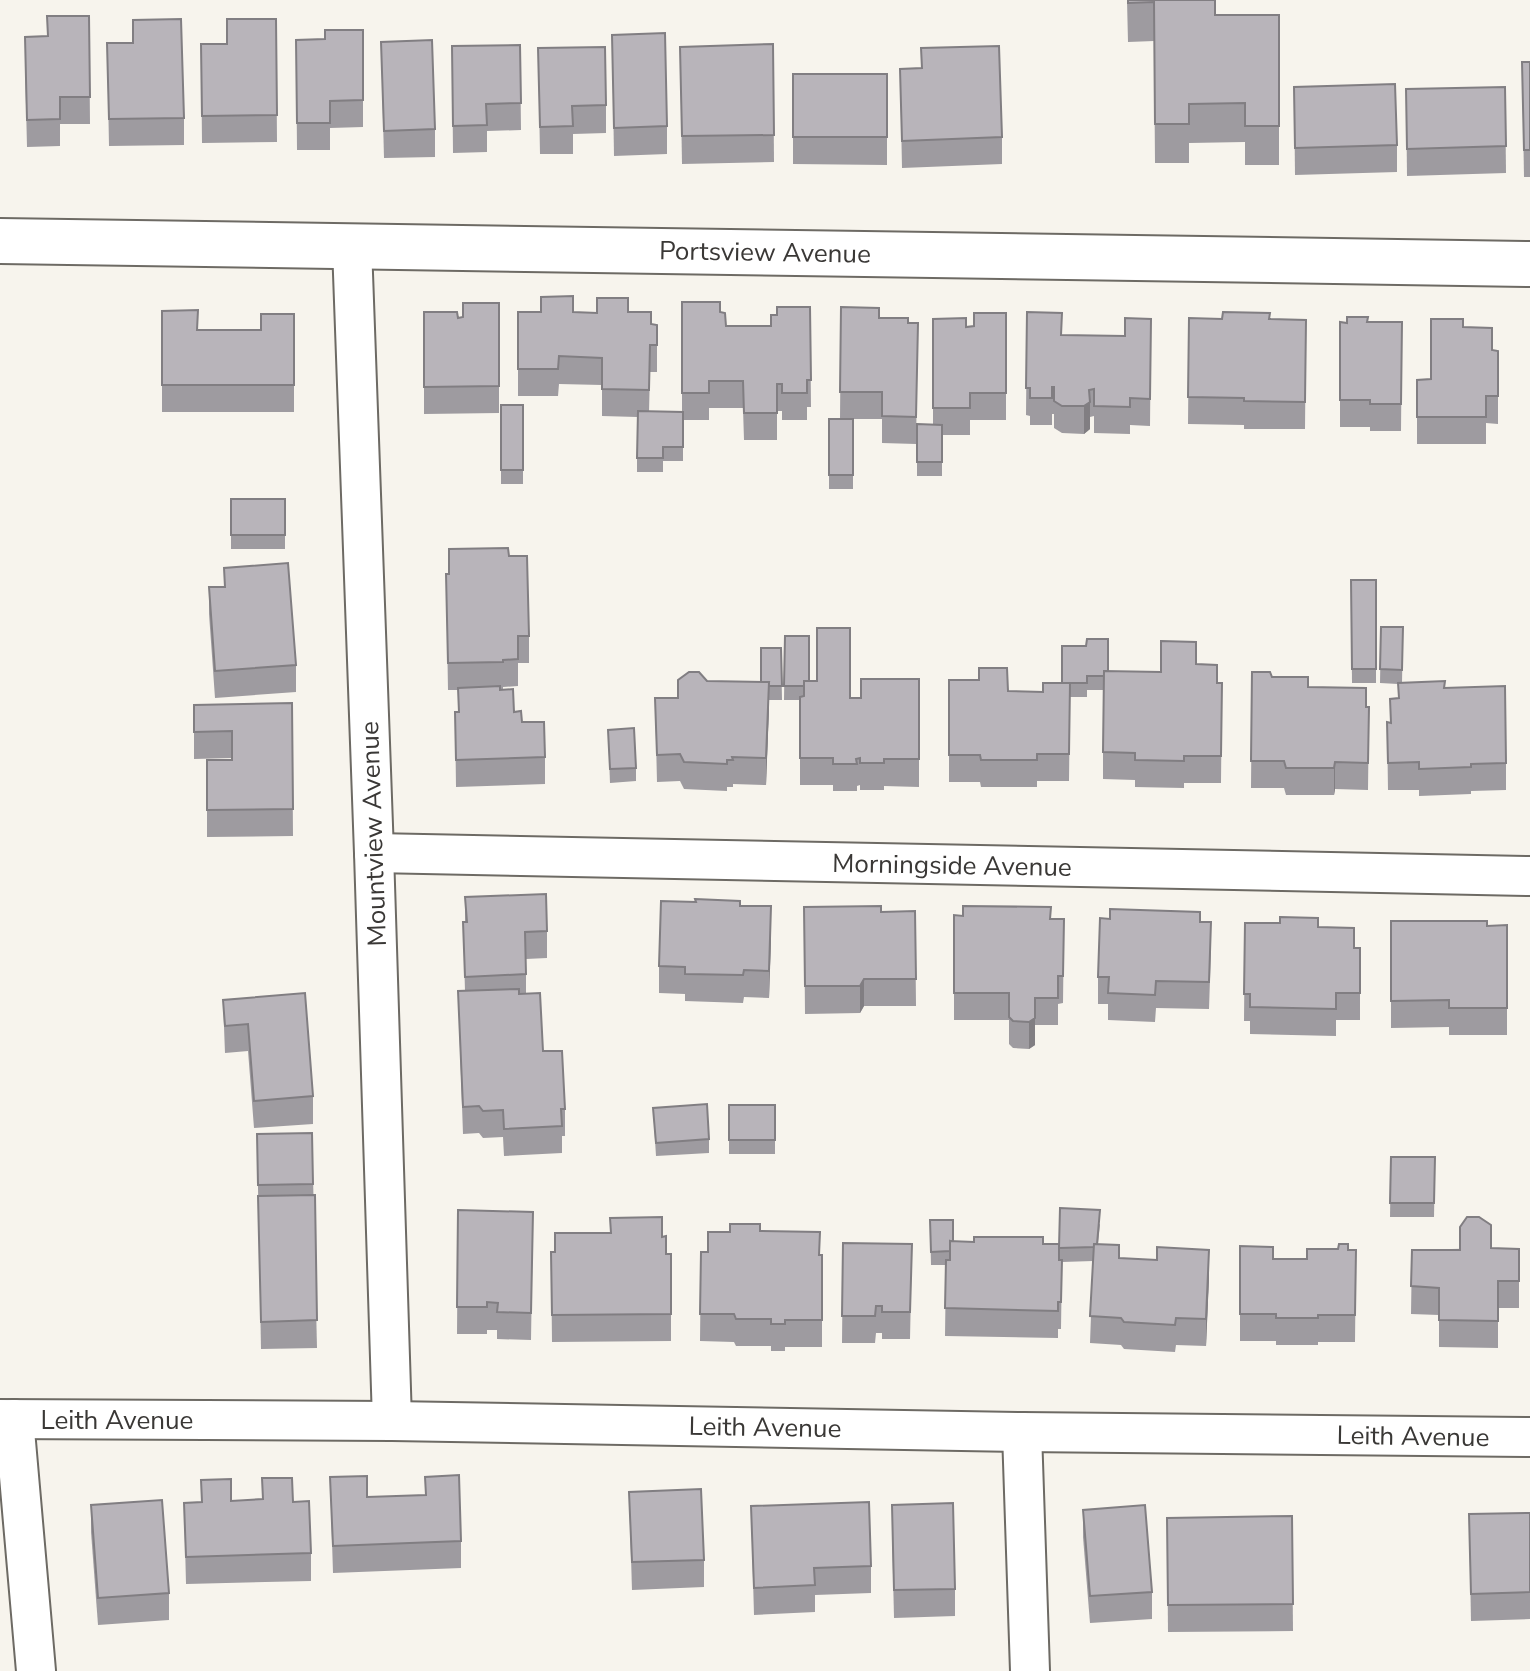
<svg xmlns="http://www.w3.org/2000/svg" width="1530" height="1671" font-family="'Nunito Sans',sans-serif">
  <rect width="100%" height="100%" fill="#f7f4ed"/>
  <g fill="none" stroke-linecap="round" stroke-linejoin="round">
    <defs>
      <g id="minor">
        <path d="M352,246L374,853L392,1421"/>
        <path d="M374,853L1530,876"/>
        <path d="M0,1419L392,1421L1022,1432L1530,1437"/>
        <path d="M14,1419L36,1671"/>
        <path d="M1022,1432L1030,1671"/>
      </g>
      <path id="tertiary" d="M0,241L1530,264"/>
    </defs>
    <!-- minor casing -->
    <use href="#minor" stroke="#6d6a64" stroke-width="42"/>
    <!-- tertiary casing -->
    <use href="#tertiary" stroke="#6d6a64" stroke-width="48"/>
    <!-- minor -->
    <use href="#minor" stroke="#fff" stroke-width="38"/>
    <!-- tertiary -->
    <use href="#tertiary" stroke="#fff" stroke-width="44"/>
  </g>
  <!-- wall -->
  <g fill="#9e9ba0">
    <path d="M1127,0H1215V15H1279V165H1245V142L1189,143V163H1155L1154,41L1128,42Z"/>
    <path d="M89,16L90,124H60V146L27,147L25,64L47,36Z"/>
    <path d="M276,19L277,142L202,143L201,44H227Z"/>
    <path d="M133,20L184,118V145L109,146L107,43H133Z"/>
    <path d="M363,30V127L330,128V150H297L296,40L325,39Z"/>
    <path d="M612,35L667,126V154L614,156Z"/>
    <path d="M381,42L435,129V157L384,158Z"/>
    <path d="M773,44L774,162L682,164L680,47Z"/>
    <path d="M520,45L521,130L487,131V152L453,153L452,46Z"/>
    <path d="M538,48L606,105V133L573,134V154H540Z"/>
    <path d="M921,48L1002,137V164L902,168L900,69L921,68Z"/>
    <path d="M1522,62H1530V177H1524Z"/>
    <path d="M793,74H887V165L793,164Z"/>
    <path d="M1294,87L1397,145V172L1295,175Z"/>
    <path d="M1505,87L1506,173L1407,176L1406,89Z"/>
    <path d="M682,302L720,312L726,326H771L777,315L810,307L811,407H807V420H782V411H777V440H744L743,408H709V420H683V461H663V472H637V417L602,416V385L559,384L558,396H518V312H628L651,324L657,325V372H650L649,412H682Z"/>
    <path d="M499,303V413L424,414V312L458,318L463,317Z"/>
    <path d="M841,307L879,318L918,323L916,444L882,443V419H840Z"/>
    <path d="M162,311L197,330H261L294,314V412H162Z"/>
    <path d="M1027,312L1062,335L1125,336L1151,319L1150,426L1130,425V434L1094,433V416L1090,417V429L1084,434L1062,433L1054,428V414H1052V425H1030V416L1026,415Z"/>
    <path d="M1006,313V420H970V435H942V476H917V424H933V319L966,327L974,326Z"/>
    <path d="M1189,318L1306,320L1305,429H1244V425L1188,424Z"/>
    <path d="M1340,322H1402L1401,431H1370V427H1340Z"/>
    <path d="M1463,327L1492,350L1498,351V424L1486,423V444H1417V380L1431,379Z"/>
    <rect x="501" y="405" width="22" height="79"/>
    <rect x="829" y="419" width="24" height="70"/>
    <rect x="231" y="499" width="54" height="50"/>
    <path d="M449,549L509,556L529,636V663H518V686L503,687V689L514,712L545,757V784L456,787L455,712H458V690H448L446,574H449Z"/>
    <path d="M224,568L296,665V692L215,698L209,614V587H224Z"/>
    <path d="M1351,580H1376V683H1352Z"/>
    <path d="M1381,627H1403L1402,683L1445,688L1506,763V790L1471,791V794L1419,796V790H1388L1387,722L1390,723V699L1398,698V684L1380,683Z"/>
    <path d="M785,636L809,681L850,698H861L919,679V787L884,786V790H860V785L857,786V791H833V785H800V700H784Z"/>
    <path d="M781,648L782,700H769L766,785L733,784V787H727V791L684,789L680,781L657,782L655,698H678L707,681L761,682Z"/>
    <path d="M1196,664L1217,683H1222L1221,783H1184V788L1135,787V780L1103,779V690H1087V697H1070L1069,781H1037V787H981L980,782H949V680L1008,691L1043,692L1062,683L1108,671L1161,672Z"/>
    <path d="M1252,672L1308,687L1369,707L1368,790L1335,789L1334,795H1286L1284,788H1251Z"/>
    <path d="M292,703L293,836L207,837V760H232V758L194,759V705Z"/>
    <path d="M608,730L636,768V781L610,783Z"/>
    <path d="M465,897L547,931V958L526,959V994L543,1051L565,1109V1136H562V1153L504,1156L503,1137L483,1138L479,1133L463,1134L458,991H465L463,922H465Z"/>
    <path d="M740,906L771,934L769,998L744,997L743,1003L685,1001V994L659,993V966Z"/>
    <path d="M804,907L881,912L915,911L916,1006H864L860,1013L805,1014Z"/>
    <path d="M954,915L1064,919L1063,1003L1058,1004V1025H1035V1045L1029,1049L1013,1048L1009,1044V1020H954Z"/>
    <path d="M1391,921L1487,926L1507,925V1035H1449V1027L1391,1028Z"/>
    <path d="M1200,922L1211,949L1209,1009L1156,1008L1155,1022L1108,1020V1004H1098V977Z"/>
    <path d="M1245,923L1318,927L1354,948H1360V1020H1336V1036L1250,1034V1021H1244Z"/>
    <path d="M305,993L313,1096V1124L254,1128L248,1051L225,1053L223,1000Z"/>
    <rect x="729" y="1105" width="46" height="49"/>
    <path d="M653,1108L709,1139V1153L656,1156Z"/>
    <path d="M312,1133L317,1348L261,1349L257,1134Z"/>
    <path d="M1391,1157H1435L1434,1217H1390Z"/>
    <path d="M458,1210L533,1212L531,1340L497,1339V1330H487V1334H457Z"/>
    <path d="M930,1220L953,1242L1043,1244H1059L1100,1224L1098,1244L1119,1258L1209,1277L1206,1346L1176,1345L1175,1352L1124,1349L1121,1345L1090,1343L1093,1261L1062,1262L1061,1329H1058V1338L945,1336L946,1265H931Z"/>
    <path d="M760,1231L820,1255H822V1347H785V1351H771V1346H736L734,1342L700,1341L701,1252H708Z"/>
    <path d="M662,1237L666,1254H671V1341L552,1342L551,1252H555Z"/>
    <path d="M843,1243L912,1244L910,1339H882V1333H876L875,1343H842Z"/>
    <path d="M1240,1246L1273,1259H1307L1348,1250H1356L1355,1342H1318V1345H1276V1341H1240Z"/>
    <path d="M1491,1248L1519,1249V1308H1498V1348L1439,1347V1315L1411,1314L1412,1250Z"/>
    <path d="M330,1477L367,1497L425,1495L461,1541V1568L333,1573Z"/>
    <path d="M201,1480L231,1501L293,1502L311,1553V1581L186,1584L184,1503L201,1502Z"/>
    <path d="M629,1492L704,1560V1587L632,1590Z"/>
    <path d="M91,1505L169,1593V1620L98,1625L91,1532Z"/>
    <path d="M751,1506L871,1566V1593L815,1595V1612L754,1615Z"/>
    <path d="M1083,1510L1152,1592V1619L1090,1623L1083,1537Z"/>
    <path d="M1530,1513V1619L1471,1621L1469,1514Z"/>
    <path d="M1292,1516L1293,1631L1168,1632L1167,1518Z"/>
    <path d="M892,1532L955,1589V1616L894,1618Z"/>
  </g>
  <!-- shaded-wall -->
  <g fill="#817e82">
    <path d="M1090,402V429L1084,434V406Z"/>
    <path d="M769,682V709L766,785V758Z"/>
    <path d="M1335,762V789L1334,795V768Z"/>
    <path d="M771,906V934L769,998V971Z"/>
    <path d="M864,979V1006L860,1013V986Z"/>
    <path d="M1035,998V1045L1029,1049V1022Z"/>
    <path d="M1209,1250V1277L1206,1346V1319Z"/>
  </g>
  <!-- building -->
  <g fill="#b8b4ba" stroke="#817e82" stroke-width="2">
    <path d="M1128,0H1215V15H1279V126H1245V103L1189,104V124H1155L1154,2L1128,3Z"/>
    <path d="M47,16H89L90,97H60V119L27,120L25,37L48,36Z"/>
    <path d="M181,19L184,118L109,119L107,43H133V20Z"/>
    <path d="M227,19H276L277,115L202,116L201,44H227Z"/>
    <path d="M325,30H363V100L330,101V123H297L296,40L325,39Z"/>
    <path d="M665,33L667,126L614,128L612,35Z"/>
    <path d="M432,40L435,129L384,131L381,42Z"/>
    <path d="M773,44L774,135L682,136L680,47Z"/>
    <path d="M520,45L521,103L486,104L487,125L453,126L452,46Z"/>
    <path d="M999,46L1002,137L902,141L900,69L922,68L921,48Z"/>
    <path d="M605,47L606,105L572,106L573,126L540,127L538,48Z"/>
    <path d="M1522,62H1530V150H1524Z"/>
    <rect x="793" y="74" width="94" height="63"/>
    <path d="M1395,84L1397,145L1295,148L1294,87Z"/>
    <path d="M1505,87L1506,146L1407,149L1406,89Z"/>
    <path d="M573,296V312L597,313V298H628V312H651V324L657,325V345H650L649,390L602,389V358L559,356L558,369H518V312H541V297Z"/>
    <path d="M682,302H720V312L725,313L726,326H771V315H777V307H810L811,380H807V393H782V384H777V413H744L743,381H709V393H682Z"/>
    <path d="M463,303H499V386L424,387V312H457L458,318L463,317Z"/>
    <path d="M841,307L879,308V318H908V323H918L916,417L882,416V392H840Z"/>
    <path d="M198,310L197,330H261V314H294V385H162V311Z"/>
    <path d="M1027,312L1062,313L1061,335L1125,336V318L1151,319L1150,399L1130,398V407L1094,406V389L1089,390L1090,402L1084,406H1062L1054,401V387H1052V398H1030V388H1026Z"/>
    <path d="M1223,312L1270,313L1269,319L1306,320L1305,402L1244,401V398L1188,397L1189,318L1222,319Z"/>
    <path d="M974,313H1006V393H970V408H933V319L966,318V327L974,326Z"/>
    <path d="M1347,317H1368L1367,322H1402L1401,404H1370V400H1340V322L1347,323Z"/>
    <path d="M1431,319H1463V327L1492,328V350L1498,351V396H1486V417H1417V380L1431,379Z"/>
    <rect x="501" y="405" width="22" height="65"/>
    <path d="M638,411L683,412V447H663V458H637Z"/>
    <rect x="829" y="419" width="24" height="56"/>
    <path d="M917,424L942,425V462H917Z"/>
    <rect x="231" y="499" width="54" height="36"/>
    <path d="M508,548L509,556H527L529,636H518V659L503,660V662L448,663L446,574H449V549Z"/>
    <path d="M288,563L296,665L215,671L209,587H225L224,568Z"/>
    <path d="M1351,580H1376V669H1352Z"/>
    <path d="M1381,627H1403L1402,670L1380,669Z"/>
    <path d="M817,628H850V698H861V679H919V759H884V763H860V758L856,759L857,764H833V758H800V697L804,696V681H817Z"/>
    <path d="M785,636H809V681H804V686H784Z"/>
    <path d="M1087,639H1108V671H1104V676H1087V683H1062V646H1086Z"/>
    <path d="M1161,641L1196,642V664L1217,665V683H1222L1221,756H1184V761L1135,760V753L1103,752L1104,671L1161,672Z"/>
    <path d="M761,648H781L782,686H768L769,682H761Z"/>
    <path d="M979,668H1007L1008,691L1043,692V683H1070L1069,754H1037V760H981L980,755H949V680H979Z"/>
    <path d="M689,672H699L707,681L769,682L766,758L732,757L733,760H727V764L684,762L680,754L657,755L655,698H678V680Z"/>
    <path d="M1252,672H1270L1272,677H1308V687L1366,688V707H1369L1368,763L1335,762L1334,768H1286L1284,761H1251Z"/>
    <path d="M1445,681L1444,688L1505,686L1506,763L1471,764V767L1419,769V762L1388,763L1387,722L1391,723L1390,699L1399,698L1398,683Z"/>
    <path d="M500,686V690L513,689L514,712L521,711L522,722H544L545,757L456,760L455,712H459L458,688Z"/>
    <path d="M292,703L293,809L207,810V760H232V731L194,732V705Z"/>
    <path d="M634,728L636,768L610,769L608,730Z"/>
    <path d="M546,894L547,931L525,932L526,974L465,977L463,922H467L465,897Z"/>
    <path d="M695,899L740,901V906H771L769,971L744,970L743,975L685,974V967L659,966L661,901L696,902Z"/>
    <path d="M881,906V912L915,911L916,979H864L860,986H805L804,907Z"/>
    <path d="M963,906L1051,907L1050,919H1064L1063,976H1058V998H1035V1018L1029,1022L1013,1021L1009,1017V993H954V915L963,916Z"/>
    <path d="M1110,909L1200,912V922H1211L1209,982L1156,981L1155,995L1108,993L1109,977H1098L1100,918L1110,919Z"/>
    <path d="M1280,917L1318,918V927L1354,928V948H1360V993H1336V1009L1250,1007V994H1244L1245,923H1280Z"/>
    <path d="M1391,921H1487V926L1507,925V1008H1449V1000L1391,1001Z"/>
    <path d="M519,989V994L540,993L543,1051H562L565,1109H561L562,1126L504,1129L503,1110L483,1111L479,1106L463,1107L458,991Z"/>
    <path d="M305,993L313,1096L254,1101L248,1024L225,1026L223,1000Z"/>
    <path d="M707,1104L709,1139L656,1143L653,1108Z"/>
    <rect x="729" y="1105" width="46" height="35"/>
    <path d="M312,1133L313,1184L258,1185L257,1134Z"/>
    <path d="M1391,1157H1435L1434,1203H1390Z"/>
    <path d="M315,1195L317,1320L261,1322L258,1196Z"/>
    <path d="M1060,1208L1100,1210L1097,1244H1094V1247L1059,1248Z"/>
    <path d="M458,1210L533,1212L531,1313L497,1312L498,1303L487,1302V1307H457Z"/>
    <path d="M662,1217V1237L666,1236V1254H671V1314L552,1315L551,1252H555V1233H611L610,1218Z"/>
    <path d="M1467,1217H1479L1491,1225V1248L1519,1249V1281H1498V1321L1439,1320V1288L1411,1286L1412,1250H1460V1227Z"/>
    <path d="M930,1220H953V1242L950,1241V1251L931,1252Z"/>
    <path d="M730,1224H760V1231L820,1232L819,1255H822V1320H785V1324H771V1319H736L734,1314H700L701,1252H708V1232H730Z"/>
    <path d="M974,1237H1043V1244H1059V1260H1062L1061,1302H1058V1311L945,1308L946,1260H950V1241L974,1242Z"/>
    <path d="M843,1243L912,1244L910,1312H882V1306H876L875,1316H842Z"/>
    <path d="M1094,1244L1119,1245V1258L1157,1260V1247L1209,1250L1206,1319L1176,1318L1175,1325L1124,1322L1121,1318L1090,1316Z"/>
    <path d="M1339,1244H1348V1250H1356L1355,1315H1318V1318H1276V1314H1240V1246L1273,1247V1259H1307V1249H1338Z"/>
    <path d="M459,1475L461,1541L333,1546L330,1477L367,1476V1497L426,1495L425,1477Z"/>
    <path d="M262,1478H292L293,1502L309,1501L311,1553L186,1557L184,1503L202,1502L201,1480L231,1479V1501L263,1499Z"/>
    <path d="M701,1489L704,1560L632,1562L629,1492Z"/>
    <path d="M162,1500L169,1593L98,1598L91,1505Z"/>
    <path d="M869,1502L871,1566L814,1568L815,1585L754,1588L751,1506Z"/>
    <path d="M953,1503L955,1589L894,1590L892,1505Z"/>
    <path d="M1145,1505L1152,1592L1090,1596L1083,1510Z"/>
    <path d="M1530,1513V1592L1471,1594L1469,1514Z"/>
    <path d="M1292,1516L1293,1604L1168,1605L1167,1518Z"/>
  </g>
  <g text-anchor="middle" stroke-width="6" stroke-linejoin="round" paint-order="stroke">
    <!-- street labels -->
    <g font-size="26" fill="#3a3836" stroke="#fff">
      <text transform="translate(765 252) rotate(1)" y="9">Portsview Avenue</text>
      <text transform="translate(373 834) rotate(-92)" y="9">Mountview Avenue</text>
      <text transform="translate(952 865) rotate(1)" y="9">Morningside Avenue</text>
      <text x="117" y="1429">Leith Avenue</text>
      <text transform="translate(765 1427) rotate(1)" y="9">Leith Avenue</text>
      <text transform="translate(1413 1436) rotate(1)" y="9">Leith Avenue</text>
    </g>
  </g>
</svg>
